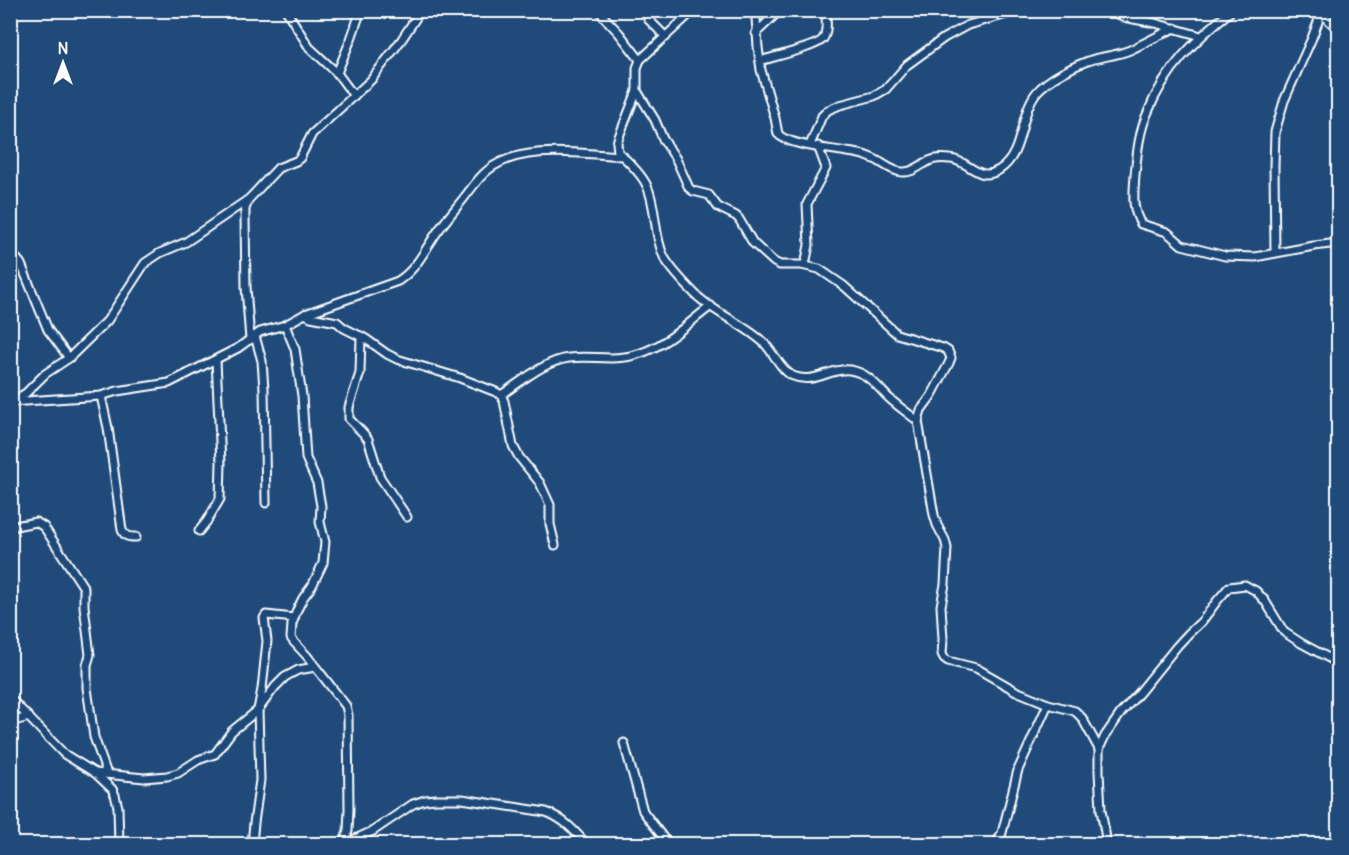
<svg xmlns="http://www.w3.org/2000/svg" width="1349" height="855" font-family="Delius,sans-serif">
  <rect width="100%" height="100%" fill="#1f4a7a"/>
  <filter id="ink" filterUnits="userSpaceOnUse"><feTurbulence type="fractalNoise" baseFrequency=".0167" numOctaves="2"/><feDisplacementMap in="SourceGraphic" scale="12" xChannelSelector="R" yChannelSelector="G"/><feConvolveMatrix kernelMatrix="1 2 1 2 8 2 1 2 1" color-interpolation-filters="sRGB"/></filter>
  <g filter="url(#ink)">
    <g fill="none" stroke-linecap="round" stroke-linejoin="round">
      <defs>
        <g id="street">
          <path d="M286,10L309,47L337,73L354,96"/>
          <path d="M601,10L603,16L619,33L640,60L637,68V91L618,139L617,143L618,152C628,161 641,173 647,186C657,207 653,234 664,257C672,271 685,284 696,295C715,313 743,324 763,342C773,351 781,371 793,376C815,385 831,367 850,370C869,373 877,387 890,399C899,407 909,414 918,421"/>
          <path d="M753,10L756,18L758,47L761,70L775,118L778,134C787,145 832,149 847,152C856,153 866,155 874,159C884,163 890,171 902,172C912,173 919,166 927,162C934,158 942,158 950,159C969,160 978,183 999,170C1024,155 1019,115 1036,93C1047,79 1077,64 1094,59C1106,56 1118,55 1130,50C1145,43 1159,35 1175,28"/>
          <path d="M985,10L998,16"/>
          <path d="M1110,10L1123,17L1155,23L1201,36"/>
          <path d="M1232,10C1197,38 1165,69 1148,112C1139,131 1137,154 1135,175C1134,192 1131,208 1141,224L1167,232L1182,245L1225,256L1255,257L1314,246L1338,243"/>
          <path d="M1318,10L1338,29"/>
          <path d="M648,19L666,37"/>
          <path d="M756,33L780,10"/>
          <path d="M640,60L694,10"/>
          <path d="M760,61C772,57 817,47 823,39C828,32 826,18 826,10"/>
          <path d="M337,73L351,39L361,10"/>
          <path d="M637,91L655,120L663,139L676,159L689,188L693,191L709,195L718,207L736,216L739,219L753,243L774,262L780,265H801L819,269L844,286L897,334L943,348L948,351L951,358L949,363L932,395L921,410L918,421L934,515L937,525L945,540L947,548L945,584L941,606L943,639L942,654L944,658L948,661L976,668L1016,691L1048,704L1075,711L1082,718L1099,749"/>
          <path d="M810,145L822,116L828,110L840,105L874,96L886,89L907,65L944,38L968,25L1007,14L1050,10"/>
          <path d="M10,235L13,257"/>
          <path d="M1275,253L1274,166L1275,132L1284,101L1312,38L1321,14"/>
          <path d="M10,257L17,259L21,264L48,330L69,358"/>
          <path d="M805,265L809,245L807,204L826,168L818,146"/>
          <path d="M305,314L311,317L337,322L344,328L366,339L387,354L397,359L460,378L496,392L501,395L504,401L513,446L519,457L540,483L550,505V524L555,545"/>
          <path d="M285,325L295,349L302,396L306,458L317,483L321,506L320,522L325,542L323,563L312,586L303,598L297,610L292,624L291,638L293,641L307,656L346,706L348,715L349,809L348,831L344,844"/>
          <path d="M255,336L262,361L264,389L266,503"/>
          <path d="M361,336L360,373L349,407V419L363,433L368,439L380,477L407,517"/>
          <path d="M250,340L246,287L245,217V209L249,199L278,168L296,161L300,158L312,134L371,80L402,39L421,10"/>
          <path d="M501,395C521,382 544,361 569,358C592,355 615,362 638,354C666,346 688,323 711,306"/>
          <path d="M101,396L108,428L122,530C125,537 129,537 136,537"/>
          <path d="M13,401L26,393L45,374L69,358L107,321L145,263L160,253L186,242L249,199"/>
          <path d="M10,402L101,396L117,391L169,383L238,348L260,332L285,325L305,314L398,281C417,269 425,249 438,231C446,220 455,209 464,198C471,189 478,178 488,170C522,143 581,154 623,156"/>
          <path d="M10,527L36,522L44,527L84,588V606L90,655L87,665V688L94,737L107,774"/>
          <path d="M199,531L207,521L220,499L221,463L216,360"/>
          <path d="M10,698L64,754L95,773L112,789L115,795L118,807L119,844"/>
          <path d="M10,722L29,717"/>
          <path d="M624,743L643,811L668,844"/>
          <path d="M95,773L144,778L167,776L178,773L198,760L215,754L232,731L258,710L275,687L285,677L298,670L315,667"/>
          <path d="M252,844L254,823L260,780L258,710L262,689L267,641L264,618L266,615L294,618"/>
          <path d="M344,844L373,831L413,804L425,800L436,799H462L546,812C563,818 575,831 586,844"/>
          <path d="M996,844L1002,833L1018,770L1048,704"/>
          <path d="M1107,844L1101,810L1099,772V749L1105,736L1121,713L1139,693L1177,646L1189,633L1202,621L1217,601L1229,587L1245,585L1256,591L1265,601L1284,632L1301,643L1338,663"/>
        </g>
      </defs>
      <!-- street casing -->
      <use href="#street" stroke="#fff" stroke-width="11"/>
      <!-- street -->
      <use href="#street" stroke="#1f4a7a" stroke-width="7"/>
    </g>
  </g>
  <!-- margin -->
  <rect width="1349" height="855" fill="none" stroke="#1f4a7a" stroke-width="36"/>
  <rect x="18" y="18" width="1313" height="819" fill="none" stroke="#fff" stroke-width="2" filter="url(#ink)"/>
  <!-- north arrow -->
  <g transform="translate(63 63)" stroke="#1f4a7a" stroke-width="4.5" paint-order="stroke">
  <path d="M0-4.5L10 22L0 15L-10 22Z" fill="#ffffff"/>
  <text y="-9" font-size="16" font-weight="bold" text-anchor="middle" fill="#ffffff">N</text>
  </g>
</svg>
